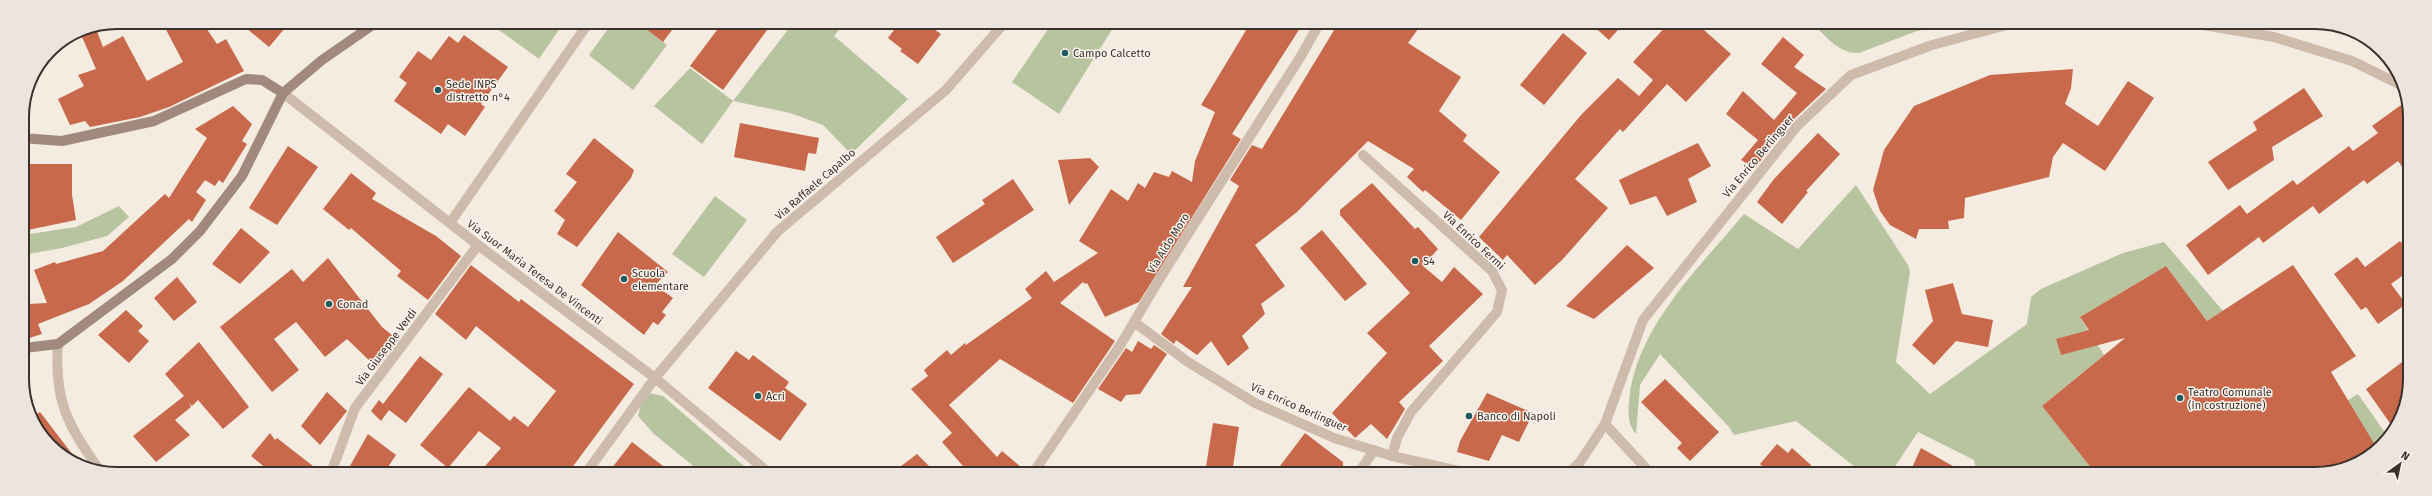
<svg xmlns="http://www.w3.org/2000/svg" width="2432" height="496" font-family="'Fira Sans',sans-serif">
  <rect width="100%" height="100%" fill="#f4ebe1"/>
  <!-- green -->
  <g fill="#b8c4a0">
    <path d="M488,22H564L539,59Z"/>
    <path d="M613,22H637L667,45L633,90L589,55Z"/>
    <path d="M794,22H836L842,26L834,36L908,99L851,154L823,125L790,113L733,101L702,144L654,106L690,68L733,101Z"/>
    <path d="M1053,22L1116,23L1059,114L1012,82Z"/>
    <path d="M1812,23H1959L1917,31L1859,53C1838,54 1826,36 1812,23Z"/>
    <path d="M1856,185L1908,265L1910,272L1896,362L1930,394L2027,324L2031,297L2041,289L2123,253L2164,242L2223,311L2207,321L2166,266L2080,317L2104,355L2042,406L2096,474H1977L1974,460L1918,432L1890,474H1864L1796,421L1734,435L1729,427L1660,354L1640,385L1636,434C1628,425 1628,413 1629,402C1635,328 1699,268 1744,214L1798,249Z"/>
    <path d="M715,196L747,220L704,277L672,254Z"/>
    <path d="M119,206L129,217L107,236L62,248L23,255V235L76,227Z"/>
    <path d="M649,393L663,396L752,473H703L697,469L654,434L638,416L642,400Z"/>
    <path d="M2358,394L2388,437L2377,451L2345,402Z"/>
  </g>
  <!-- building -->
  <g fill="#c8694b">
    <path d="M162,22H202L217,44L226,39L244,71L169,107L140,117L90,127L85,121L70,125L58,99L84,86L78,75L96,69L79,30L95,26L103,47L123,36L147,81L183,62Z"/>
    <path d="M239,22H290L269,47Z"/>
    <path d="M637,22H678L663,42Z"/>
    <path d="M723,22H773L723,90L690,66Z"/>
    <path d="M900,22H924L941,34L918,64L900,51L902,49L888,38Z"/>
    <path d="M1251,22H1304L1232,134L1241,139L1139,302L1105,317L1087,283L1085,284L1083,282L1060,303L1115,341L1073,403L1000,359L949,405L997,457L1002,451L1027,472V473H969L942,442L952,433L911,389L928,376L924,370L947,350L951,355L965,343L966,345L1032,298L1025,289L1046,271L1054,282L1098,253L1079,241L1111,189L1128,201L1138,183L1145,188L1154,172L1169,177L1172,171L1192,182L1195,161L1215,112L1201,105Z"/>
    <path d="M1339,22H1423L1408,43L1461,77L1439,111L1467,135L1463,141L1500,172L1461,220L1425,190L1423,192L1407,177L1414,169L1368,141L1297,212L1255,245L1285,286L1261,304L1265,314L1242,336L1249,348L1228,366L1211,341L1197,355L1176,340L1174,344L1161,334L1192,287H1183L1239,186L1230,180L1252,145L1262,149Z"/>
    <path d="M1590,23H1624L1609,40Z"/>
    <path d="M1669,23H1711L1704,30L1731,54L1686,102L1667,84L1623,132L1620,129L1575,179L1608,208L1563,259L1535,285L1507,255L1503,260L1479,237L1581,115L1618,78L1639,96L1653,80L1633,62Z"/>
    <path d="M1563,33L1587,53L1544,105L1520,85Z"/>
    <path d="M464,35L508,67L481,104L485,107L465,136L448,124L441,134L394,101L407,83L399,77L418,51L431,60L449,36L458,43Z"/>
    <path d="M1783,37L1804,55L1794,67L1826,89L1792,121L1755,168L1741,160L1758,140L1726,114L1743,91L1774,120L1797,93L1761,64Z"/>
    <path d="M2073,69L2071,88L2065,104L2098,126L2128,81L2154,98L2105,171L2063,143L2053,157L2049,177L1965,198L1964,218L1948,221L1949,229H1919L1916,239L1890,225L1880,211L1873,190L1884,150L1914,106L1990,75Z"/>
    <path d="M2304,88L2323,116L2272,147L2274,160L2228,190L2208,162L2257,130L2253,122Z"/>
    <path d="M2401,105L2408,114V175L2398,161L2367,184L2364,180L2319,214L2313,206L2263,243L2259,237L2208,275L2186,245L2240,205L2247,214L2293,180L2297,185L2349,146L2353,151L2378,133L2372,126Z"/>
    <path d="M233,106L252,124L242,141L247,144L223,183L219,180L215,186L205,180L196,192L206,200L192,222L189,219L123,281L89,304L38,324L42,334L23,340V293L28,304L47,303L34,270L55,262L56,264L103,251L165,194L169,198L207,138L195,129Z"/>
    <path d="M740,123L819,138L816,154L808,153L805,171L734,157Z"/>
    <path d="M1818,133L1840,154L1806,191L1808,192L1782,224L1757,202L1774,179Z"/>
    <path d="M594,138L634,170L631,178L577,247L557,234L565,220L554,211L577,182L566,174Z"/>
    <path d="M1698,143L1711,166L1688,179L1697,202L1667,216L1656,196L1630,205L1619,180Z"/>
    <path d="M288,146L318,167L277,225L249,208Z"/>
    <path d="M1090,158L1099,167L1069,205L1058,160Z"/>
    <path d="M22,164H72V195L76,220L23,231Z"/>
    <path d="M351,173L376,193L372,199L436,236L461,256L428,300L397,276L401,271L351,228L349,230L323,209Z"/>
    <path d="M1013,179L1034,210L953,263L936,237L985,204L982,200Z"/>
    <path d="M1372,183L1415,229L1418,227L1438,249L1423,266L1442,282L1454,267L1483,294L1429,346L1443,361L1399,402L1405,409L1387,439L1371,424L1355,438L1332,413L1387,353L1367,333L1410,293L1340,215V210Z"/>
    <path d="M241,228L270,252L240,284L212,264Z"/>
    <path d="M1322,230L1367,284L1345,301L1300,248Z"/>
    <path d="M618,232L668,272L655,285L673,298L662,312L666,315L658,325L653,322L644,335L581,285Z"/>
    <path d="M2409,239V271L2391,284L2406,304L2378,324L2366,307L2361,310L2334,274L2357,257L2365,267L2400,241L2403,244Z"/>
    <path d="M1627,245L1654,268L1594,319L1566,306Z"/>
    <path d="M328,258L382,327L398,340L377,368L347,339L325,357L296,322L274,339L299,370L272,392L220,327L292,269L303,282Z"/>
    <path d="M471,265L519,302L521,299L634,384L568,473H479L501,448L479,431L448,468L420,445L469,387L510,421L514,416L528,427L556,391L476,326L466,340L435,314Z"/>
    <path d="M2293,265L2356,356L2331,372L2378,450L2352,467L2321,474H2096L2042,406L2125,338L2061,355L2056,339L2089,330L2080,317L2166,266L2207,321Z"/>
    <path d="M177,277L197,302L174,321L154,298Z"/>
    <path d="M1953,283L1962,314L1993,320L1988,347L1956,341L1934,365L1912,345L1933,321L1925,290Z"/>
    <path d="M126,310L143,326L138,331L149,341L129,363L98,335Z"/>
    <path d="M1138,341L1151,349L1154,345L1167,354L1140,394L1126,395L1121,402L1098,389L1126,348L1132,352Z"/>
    <path d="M199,342L249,407L223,429L198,400L192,406L189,403L191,407L175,420L190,435L156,462L133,436L184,396L165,374Z"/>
    <path d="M736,351L749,360L753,355L789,382L785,388L807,404L780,441L708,388Z"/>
    <path d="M420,356L443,374L406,423L389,410L381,421L371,411L379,400L383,404Z"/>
    <path d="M2409,357V392L2400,421L2394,429L2366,389Z"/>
    <path d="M1665,379L1719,432L1690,461L1677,448L1682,443L1641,402Z"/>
    <path d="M327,392L347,411L320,445L301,426Z"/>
    <path d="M1487,393L1533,413L1519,442L1502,435L1489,461L1457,452L1460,441Z"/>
    <path d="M40,412L76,459L50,446L34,416Z"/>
    <path d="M1213,423L1239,427L1232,473H1205Z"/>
    <path d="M270,433L275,440L277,438L313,466L307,473H272L251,456Z"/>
    <path d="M1305,433L1343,462V467L1338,474H1274Z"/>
    <path d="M368,434L396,455L384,473H346Z"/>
    <path d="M632,442L672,473H608Z"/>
    <path d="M1777,444L1788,453L1792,448L1811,465L1804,474H1771L1760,464Z"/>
    <path d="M1921,448L1967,474H1909Z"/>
    <path d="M917,454L936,473H892Z"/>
  </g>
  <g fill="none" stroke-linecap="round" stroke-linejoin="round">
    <!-- minor -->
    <g stroke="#cdbbac" stroke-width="10">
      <path d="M2191,23L2274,37L2352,61L2401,85"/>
      <path d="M283,93L478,245L655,378L769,473"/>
      <path d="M1363,155L1492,271L1502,290L1497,312L1411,412L1397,438L1392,456"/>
      <path d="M450,223L589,22"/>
      <path d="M1134,322L1188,362L1255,403L1334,438L1392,456L1472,474"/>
      <path d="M58,344C54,402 68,425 100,471"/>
      <path d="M1605,424L1651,474"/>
      <path d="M331,473L355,408L478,245"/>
      <path d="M586,473L655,378L778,231L946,90L1005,22"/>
      <path d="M1033,473L1121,344L1160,278L1301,56L1320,22"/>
      <path d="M1358,474L1374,450"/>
      <path d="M1568,474L1580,462L1605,424L1643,320L1797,126L1851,75L1932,45L2007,25L2094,23"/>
    </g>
    <!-- secondary -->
    <g stroke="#a18a7d" stroke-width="10">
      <path d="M22,138L62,141L154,121L246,79L262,80L283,93"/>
      <path d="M24,348L58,344L172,259L200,231L242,176L283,93L322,60L377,22"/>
    </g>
  </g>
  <!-- markers -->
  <g fill="#1f5a5e" stroke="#fbf5ee" stroke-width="1.5">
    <circle cx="1065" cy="53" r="4"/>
    <circle cx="438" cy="90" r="4"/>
    <circle cx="1415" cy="261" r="4"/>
    <circle cx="624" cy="279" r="4"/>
    <circle cx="329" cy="304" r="4"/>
    <circle cx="758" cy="396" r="4"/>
    <circle cx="2180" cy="398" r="4"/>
    <circle cx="1469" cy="416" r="4"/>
  </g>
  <g text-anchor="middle" stroke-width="3" stroke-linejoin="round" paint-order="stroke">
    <!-- poi labels -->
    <g font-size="11" fill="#3b302b" stroke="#fbf5ee" text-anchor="start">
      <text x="1073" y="57">Campo Calcetto</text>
      <text x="446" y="88">Sede INPS<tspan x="446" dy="13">distretto n°4</tspan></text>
      <text x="1423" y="265">S4</text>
      <text x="632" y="277">Scuola<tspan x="632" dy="13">elementare</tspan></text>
      <text x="337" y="308">Conad</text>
      <text x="2188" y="396">Teatro Comunale<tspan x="2188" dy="13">(in costruzione)</tspan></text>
      <text x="766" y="400">Acri</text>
      <text x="1477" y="420">Banco di Napoli</text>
    </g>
    <!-- street labels -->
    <g font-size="11" fill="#3b302b" stroke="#fbf5ee">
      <text transform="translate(1758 156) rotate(-50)" y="4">Via Enrico Berlinguer</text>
      <text transform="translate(815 184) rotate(-41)" y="4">Via Raffaele Capalbo</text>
      <text transform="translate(1474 240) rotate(43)" y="4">Via Enrico Fermi</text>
      <text transform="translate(1168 243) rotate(-58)" y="4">Via Aldo Moro</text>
      <text transform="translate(535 272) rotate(37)" y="4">Via Suor Maria Teresa De Vincenti</text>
      <text transform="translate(386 347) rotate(-53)" y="4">Via Giuseppe Verdi</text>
      <text transform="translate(1299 407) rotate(24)" y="4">Via Enrico Berlinguer</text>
    </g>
  </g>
  <!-- crop -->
  <path d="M0 0H2432V496H0ZM117 29H2315A88 88 0 0 1 2403 117V379A88 88 0 0 1 2315 467H117A88 88 0 0 1 29 379V117A88 88 0 0 1 117 29Z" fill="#ece5de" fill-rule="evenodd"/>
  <path fill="none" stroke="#3b302b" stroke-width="2" d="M117 29H2315A88 88 0 0 1 2403 117V379A88 88 0 0 1 2315 467H117A88 88 0 0 1 29 379V117A88 88 0 0 1 117 29Z"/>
  <!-- north arrow -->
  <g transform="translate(2400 464) rotate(33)" stroke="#fbf5ee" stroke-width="3" paint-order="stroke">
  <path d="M0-3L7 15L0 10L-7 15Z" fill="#3b302b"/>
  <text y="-6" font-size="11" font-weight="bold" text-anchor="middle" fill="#3b302b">N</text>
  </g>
</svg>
